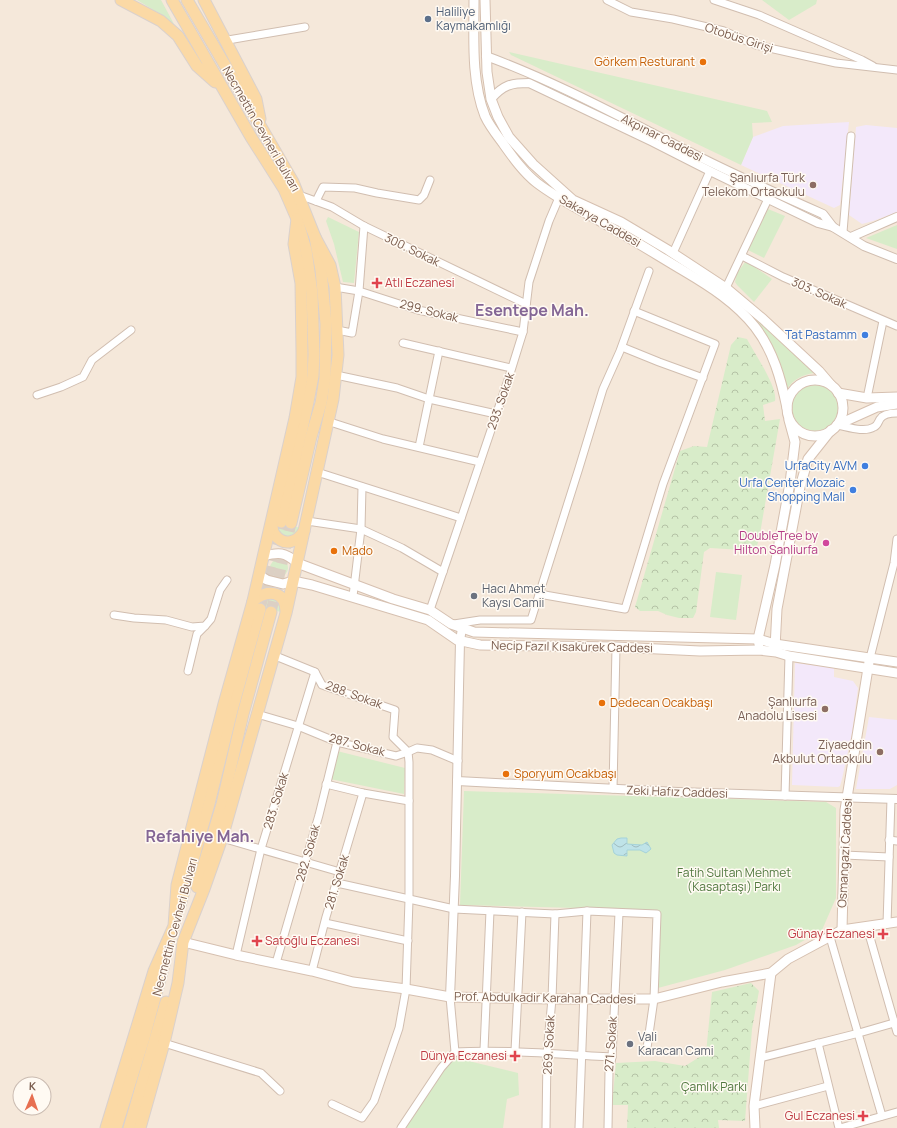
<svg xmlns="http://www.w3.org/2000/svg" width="897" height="1128" font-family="Manrope,sans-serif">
  <defs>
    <pattern id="forest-crowns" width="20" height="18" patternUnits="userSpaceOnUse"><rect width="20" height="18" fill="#d8ecc9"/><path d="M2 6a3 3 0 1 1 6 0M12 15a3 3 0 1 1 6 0" fill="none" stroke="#b4c2a5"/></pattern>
    <pattern id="water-waves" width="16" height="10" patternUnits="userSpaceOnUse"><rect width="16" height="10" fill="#bfe3e8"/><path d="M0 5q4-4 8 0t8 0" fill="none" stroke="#a0bbbe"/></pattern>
  </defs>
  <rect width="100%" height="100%" fill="#fdf6ec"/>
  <!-- residential -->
  <path fill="#f5e8da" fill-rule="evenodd" d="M0,0H897V1128H0ZM20,1084H44V1108H20Z"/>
  <!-- education -->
  <g fill="#f3e8fa">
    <path d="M849,122L840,205L834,208L741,165L753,137L783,126Z"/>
    <path d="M866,125L897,128V212L873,221L862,224L849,215L856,127Z"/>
    <path d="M795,663L834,668V677L853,681L858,688L852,733L842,779L840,786L838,787L792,785Z"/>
    <path d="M869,717L897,720V785L890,789H856Z"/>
  </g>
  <!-- green -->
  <g fill="#d8ecc9">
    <path d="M137,0H161L174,24L162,15Z"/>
    <path d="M762,0H817L816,4L789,20Z"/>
    <path d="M509,52L767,111L772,122L752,123L753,137L741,165L511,55Z"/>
    <path d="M768,209L785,216L764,258L748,250Z"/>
    <path d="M328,217L359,232L354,283L343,282L334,244L326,221Z"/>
    <path d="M897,225V249L866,238Z"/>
    <path d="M746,261L772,279L754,302L737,285L735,282L737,273Z"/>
    <path d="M745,309L788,346L815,372L814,373C802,375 794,379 787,389Z"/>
    <circle cx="815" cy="408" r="23"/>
    <path d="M276,522L301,528L298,534L286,538L277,532Z"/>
    <circle cx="279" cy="568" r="9"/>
    <path d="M716,572L742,575L736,620L710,617Z"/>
    <path d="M270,597L280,602L281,612L256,606L260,600Z"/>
    <path d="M337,751L405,768L404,794L330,779Z"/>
    <path d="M464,791L826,802L836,808V898L822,930L796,945L725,970L658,988L659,910L460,905Z"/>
    <path d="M452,1057L518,1073L519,1095L507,1099L503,1128H406Z"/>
  </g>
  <!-- forest -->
  <g fill="url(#forest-crowns)">
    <path d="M738,337L747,339C754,353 778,387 775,401L763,405L765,421L780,419L759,539L755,552L743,550L710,548L704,552L696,612L693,618H679L667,615L658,611H640L635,607L680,451L694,446L707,447L731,345Z"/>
    <path d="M751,983L759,991L752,1029L745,1121L718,1120L719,1128H627L628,1105H612L616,1063L655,1061L685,1066L706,1053L712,992Z"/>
  </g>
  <!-- water -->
  <path fill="url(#water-waves)" stroke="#a5d3da" d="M621,838H627V844L642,845L647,842L651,849L646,853L640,850H627V856L617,855L614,853L612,845L617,839Z"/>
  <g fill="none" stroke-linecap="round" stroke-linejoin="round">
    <!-- primary-tunnel -->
    <g stroke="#dcd0c4" stroke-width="11" stroke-dasharray="11 5.5" stroke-linecap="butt">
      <path d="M260,609L281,522"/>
      <path d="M271,612L291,523"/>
    </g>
    <defs>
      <g id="minor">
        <path d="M607,0L631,12L673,19L724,31L756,45L836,63L897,70"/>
        <path d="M714,0L759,15L862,60L873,66"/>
        <path d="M227,43L228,40L305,27"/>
        <path d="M299,195L332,207L364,226L526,304"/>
        <path d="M316,201L323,187L355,188L377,193L419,200L424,195L430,180"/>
        <path d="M843,232L851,136"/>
        <path d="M673,253L710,171"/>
        <path d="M742,256L783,277L897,326"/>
        <path d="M335,287L359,291L418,310L523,332"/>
        <path d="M724,292L768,199"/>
        <path d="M337,330L352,333L359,291L364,226"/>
        <path d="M403,343L511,368"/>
        <path d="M622,347L659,362L703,378"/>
        <path d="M336,375L397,388L429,399L496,414"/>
        <path d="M37,395L61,387L83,377L92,360L131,330"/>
        <path d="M867,398L883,321"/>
        <path d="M327,421L383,439L480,462"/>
        <path d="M837,425C848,427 864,433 874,427C878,425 878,422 880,419C883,414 891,413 897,413"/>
        <path d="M419,447L439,351"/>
        <path d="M317,472L461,518"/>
        <path d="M307,521L361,529L402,548L443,572"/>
        <path d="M539,594L625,609L663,484L715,344L634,311"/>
        <path d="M353,596L361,529L362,487"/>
        <path d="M430,610L509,377L523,332L529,282L549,221L561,193"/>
        <path d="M114,615L134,618L166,620L192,627L205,626L211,619L220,590L227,580"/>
        <path d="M454,624L480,620H531L579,468L603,389L620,351L649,271"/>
        <path d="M273,655L315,672L322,685L395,710L393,737L408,752L409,762V900L406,989L399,1028L374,1101L362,1118L332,1104"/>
        <path d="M870,658L894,563L897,539"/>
        <path d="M188,671L197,634L205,626"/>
        <path d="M257,714L298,726L337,742L396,756L408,752L417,748L432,750L458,761"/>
        <path d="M326,784L363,793L409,801"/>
        <path d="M613,789L616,647"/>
        <path d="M785,796L789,656"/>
        <path d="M222,838L340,872"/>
        <path d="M889,840L897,841"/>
        <path d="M844,855L889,857"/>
        <path d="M337,883L454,909L555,914L587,911L657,914L654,999L647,1048"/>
        <path d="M325,923L408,941"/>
        <path d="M887,924L891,799"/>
        <path d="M867,927L897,1032"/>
        <path d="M830,937L882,1116"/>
        <path d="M236,955L261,849L315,672"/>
        <path d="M276,963L319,815L337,742"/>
        <path d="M312,971L326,917L363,793"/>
        <path d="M164,1043L261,1073L280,1091"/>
        <path d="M818,1043L839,1128"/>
        <path d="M484,1050L490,911"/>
        <path d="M515,1051L522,912"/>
        <path d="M455,1052C508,1049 559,1055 612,1057"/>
        <path d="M760,1058L859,1033L897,1022"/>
        <path d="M754,1106L828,1086"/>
        <path d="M401,1128L441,1068L455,1052L450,997"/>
        <path d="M546,1128L547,1053L552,999L555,914"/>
        <path d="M579,1128L587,911"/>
        <path d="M608,1128L609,1072L612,1057L619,913"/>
        <path d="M840,1128L897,1112"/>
      </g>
      <g id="tertiary">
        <path d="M486,56C565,85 640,128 716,165C751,182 787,198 823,214L833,227"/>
        <path d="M491,99C503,85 511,83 529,83L653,142L710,171L818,223L833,227L864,246L897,259"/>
        <path d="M851,237L897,217"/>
        <path d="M457,781L678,792L897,799"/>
        <path d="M450,997L455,876L460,641L462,628"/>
      </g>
      <g id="secondary">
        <path d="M474,0C474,38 471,80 485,116C489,125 496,134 502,142C512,156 523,172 537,183C562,202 591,215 617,231C640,244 662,258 684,271C711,287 736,303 755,327C773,350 781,379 787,408"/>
        <path d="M485,0L487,72L491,99L498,117L509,137L533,164L573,200L621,222L668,250L726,288L763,319L819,371L831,385"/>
        <circle cx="815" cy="408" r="28"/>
        <path d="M838,393L867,398L897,397"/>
        <path d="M837,425L877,407L897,404"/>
        <path d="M263,556C279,552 285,552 297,563L393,599L430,610L451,624L474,632L758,639L775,644L897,662"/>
        <path d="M259,575L267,580L283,584L293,581L312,585L428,620L457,640L480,645L616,647L700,651L759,650L776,652L789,656L897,673"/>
        <path d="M759,644L758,639L775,565L790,483L795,442L789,420"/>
        <path d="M775,648L777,609L800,487L808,459L831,430"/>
        <path d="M842,930L845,810L869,662"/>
        <path d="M183,942L236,955L312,971L353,982L406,989L450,997L552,999H654L722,982L771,973L788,959L842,930L897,922"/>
        <path d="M755,1128L754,1106L771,973"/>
      </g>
      <g id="primary">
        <path d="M121,0L161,21L178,36L197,66L215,82"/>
        <path d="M172,0L251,137L284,189L297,219L306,250L312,293L314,354L313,376L308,402L281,522"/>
        <path d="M187,0L293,182L315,237L321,270L326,324L325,378L321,403L311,437L291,523"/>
        <path d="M204,0L256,99L260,119"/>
        <path d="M272,523C272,527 272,532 275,535C284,547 298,542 304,531"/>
        <path d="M253,601C266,590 285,589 286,611"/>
        <path d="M197,887L222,804L243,714L271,612"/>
        <path d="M180,905L209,804L232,710L260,609"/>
        <path d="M106,1128L154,971L174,926L177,885L224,704L253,601L295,418L302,377V352L301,283L294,244L297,219"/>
        <path d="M116,1128L144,1038L164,964"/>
        <path d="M129,1128L166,1002"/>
        <path d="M140,1128L164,1043L178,983L183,942L204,889L222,838L286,613L333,399L338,355L335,287L330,265L315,237"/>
      </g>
    </defs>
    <!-- minor casing -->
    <use href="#minor" stroke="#d1beb0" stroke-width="9"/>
    <!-- tertiary casing -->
    <use href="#tertiary" stroke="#d1beb0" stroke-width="10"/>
    <!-- secondary casing -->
    <use href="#secondary" stroke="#d6c0b0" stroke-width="11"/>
    <!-- primary casing -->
    <use href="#primary" stroke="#dad1cd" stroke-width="13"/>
    <!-- minor -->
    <use href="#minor" stroke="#fff" stroke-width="7"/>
    <!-- tertiary -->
    <use href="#tertiary" stroke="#fff" stroke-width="8"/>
    <!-- secondary -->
    <use href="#secondary" stroke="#fff" stroke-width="9"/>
    <!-- primary -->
    <use href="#primary" stroke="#fbd9a5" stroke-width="11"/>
  </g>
  <!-- markers -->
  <circle fill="#5c6f8a" stroke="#fffaf3" stroke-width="1.5" cx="428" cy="19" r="4"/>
  <g fill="#e8710a" stroke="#fffaf3" stroke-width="1.5">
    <circle cx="703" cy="62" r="4"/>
    <circle cx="334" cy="551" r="4"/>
    <circle cx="602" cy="703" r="4"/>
    <circle cx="506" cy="774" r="4"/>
  </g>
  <g fill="#8d6e63" stroke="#fffaf3" stroke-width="1.5">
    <circle cx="813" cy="185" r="4"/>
    <circle cx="825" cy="709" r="4"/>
    <circle cx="880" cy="752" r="4"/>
  </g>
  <g fill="#e0444e" stroke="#fffaf3" stroke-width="1.5">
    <path d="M375 277h4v4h4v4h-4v4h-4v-4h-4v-4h4z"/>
    <path d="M881 928h4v4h4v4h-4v4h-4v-4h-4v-4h4z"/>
    <path d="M255 935h4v4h4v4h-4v4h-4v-4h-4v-4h4z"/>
    <path d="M513 1050h4v4h4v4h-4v4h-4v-4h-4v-4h4z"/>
    <path d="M861 1110h4v4h4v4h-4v4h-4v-4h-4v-4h4z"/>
  </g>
  <g fill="#3f7fe0" stroke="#fffaf3" stroke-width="1.5">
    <circle cx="865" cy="335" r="4"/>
    <circle cx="865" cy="466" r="4"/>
    <circle cx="853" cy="490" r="4"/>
  </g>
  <circle fill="#d1479c" stroke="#fffaf3" stroke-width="1.5" cx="826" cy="543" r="4"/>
  <g fill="#6b7280" stroke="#fffaf3" stroke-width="1.5">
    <circle cx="474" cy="596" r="4"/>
    <circle cx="630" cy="1044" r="4"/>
  </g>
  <g text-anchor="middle" stroke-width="3" stroke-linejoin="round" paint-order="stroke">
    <!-- service labels -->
    <g font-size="12" fill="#4e5e75" stroke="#fffaf3" text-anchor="start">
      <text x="436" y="16">Haliliye<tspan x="436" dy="14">Kaymakamlığı</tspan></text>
    </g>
    <!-- street labels -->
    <g font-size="12" fill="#7a5c4d" stroke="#fffaf3">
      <text transform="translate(739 38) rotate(18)" y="4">Otobüs Girişi</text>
      <text transform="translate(261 129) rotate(60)" y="4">Necmettin Cevheri Bulvarı</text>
      <text transform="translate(662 138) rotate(27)" y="4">Akpınar Caddesi</text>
      <text transform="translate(600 221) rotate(30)" y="4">Sakarya Caddesi</text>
      <text transform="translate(412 250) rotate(26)" y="4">300. Sokak</text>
      <text transform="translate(819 293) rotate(24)" y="4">303. Sokak</text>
      <text transform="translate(429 311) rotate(14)" y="4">299. Sokak</text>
      <text transform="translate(501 401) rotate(-71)" y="4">293. Sokak</text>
      <text transform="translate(572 647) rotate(1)" y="4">Necip Fazıl Kısakürek Caddesi</text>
      <text transform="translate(354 695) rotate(20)" y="4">288. Sokak</text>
      <text transform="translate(357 745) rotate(15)" y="4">287. Sokak</text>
      <text transform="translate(677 792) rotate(2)" y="4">Zeki Hafız Caddesi</text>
      <text transform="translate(276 801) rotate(-73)" y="4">283. Sokak</text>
      <text transform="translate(308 853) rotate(-74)" y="4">282. Sokak</text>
      <text transform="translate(845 853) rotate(-87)" y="4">Osmangazi Caddesi</text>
      <text transform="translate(337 882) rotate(-73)" y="4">281. Sokak</text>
      <text transform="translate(175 927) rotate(-75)" y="4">Necmettin Cevheri Bulvarı</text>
      <text transform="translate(545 998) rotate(1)" y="4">Prof. Abdulkadir Karahan Caddesi</text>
      <text transform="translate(611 1044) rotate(-86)" y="4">271. Sokak</text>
      <text transform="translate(549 1045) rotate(-87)" y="4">269. Sokak</text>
    </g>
    <!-- food labels -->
    <g font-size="12" fill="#c56008" stroke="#fffaf3" text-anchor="start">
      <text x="695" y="66" text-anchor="end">Görkem Resturant</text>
      <text x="342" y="555">Mado</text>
      <text x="610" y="707">Dedecan Ocakbaşı</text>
      <text x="514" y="778">Sporyum Ocakbaşı</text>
    </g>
    <!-- education labels -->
    <g font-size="12" fill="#785e54" stroke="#fffaf3" text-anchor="end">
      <text x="805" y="182">Şanlıurfa Türk<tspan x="805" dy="14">Telekom Ortaokulu</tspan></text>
      <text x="817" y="706">Şanlıurfa<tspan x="817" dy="14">Anadolu Lisesi</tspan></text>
      <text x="872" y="749">Ziyaeddin<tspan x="872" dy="14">Akbulut Ortaokulu</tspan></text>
    </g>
    <!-- health labels -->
    <g font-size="12" fill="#be3a42" stroke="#fffaf3" text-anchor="end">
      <text x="385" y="287" text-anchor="start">Atlı Eczanesi</text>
      <text x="875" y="938">Günay Eczanesi</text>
      <text x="265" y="945" text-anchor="start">Satoğlu Eczanesi</text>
      <text x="507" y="1060">Dünya Eczanesi</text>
      <text x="855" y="1120">Gul Eczanesi</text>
    </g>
    <!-- shop labels -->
    <g font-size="12" fill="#366cbe" stroke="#fffaf3" text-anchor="end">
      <text x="857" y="339">Tat Pastamm</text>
      <text x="857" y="470">UrfaCity AVM</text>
      <text x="845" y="487">Urfa Center Mozaic<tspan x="845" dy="14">Shopping Mall</tspan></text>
    </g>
    <!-- hotel labels -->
    <g font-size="12" fill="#b23c85" stroke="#fffaf3" text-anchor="end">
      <text x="818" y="540">DoubleTree by<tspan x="818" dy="14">Hilton Sanliurfa</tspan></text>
    </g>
    <!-- worship labels -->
    <g font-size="12" fill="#5b616d" stroke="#fffaf3" text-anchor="start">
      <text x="482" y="593">Hacı Ahmet<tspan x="482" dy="14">Kaysı Camii</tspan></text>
      <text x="638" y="1041">Vali<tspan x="638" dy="14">Karacan Cami</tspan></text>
    </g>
    <!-- park labels -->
    <g font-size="12" fill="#537a41" stroke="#fffaf3">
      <text x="734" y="877">Fatih Sultan Mehmet<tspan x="734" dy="14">(Kasaptaşı) Parkı</tspan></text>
      <text x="714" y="1091">Çamlık Parkı</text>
    </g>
    <!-- district labels -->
    <g font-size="16" font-weight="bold" fill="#846695" stroke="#fffaf3">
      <text x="532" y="316">Esentepe Mah.</text>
      <text x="200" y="842">Refahiye Mah.</text>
    </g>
  </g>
  <!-- north arrow -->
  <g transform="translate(32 1096) rotate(2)"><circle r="19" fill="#fffaf3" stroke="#cabbb1"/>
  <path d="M0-3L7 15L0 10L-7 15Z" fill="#e76f51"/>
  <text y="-6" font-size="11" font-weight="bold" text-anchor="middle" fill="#7a5c4d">K</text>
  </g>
</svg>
